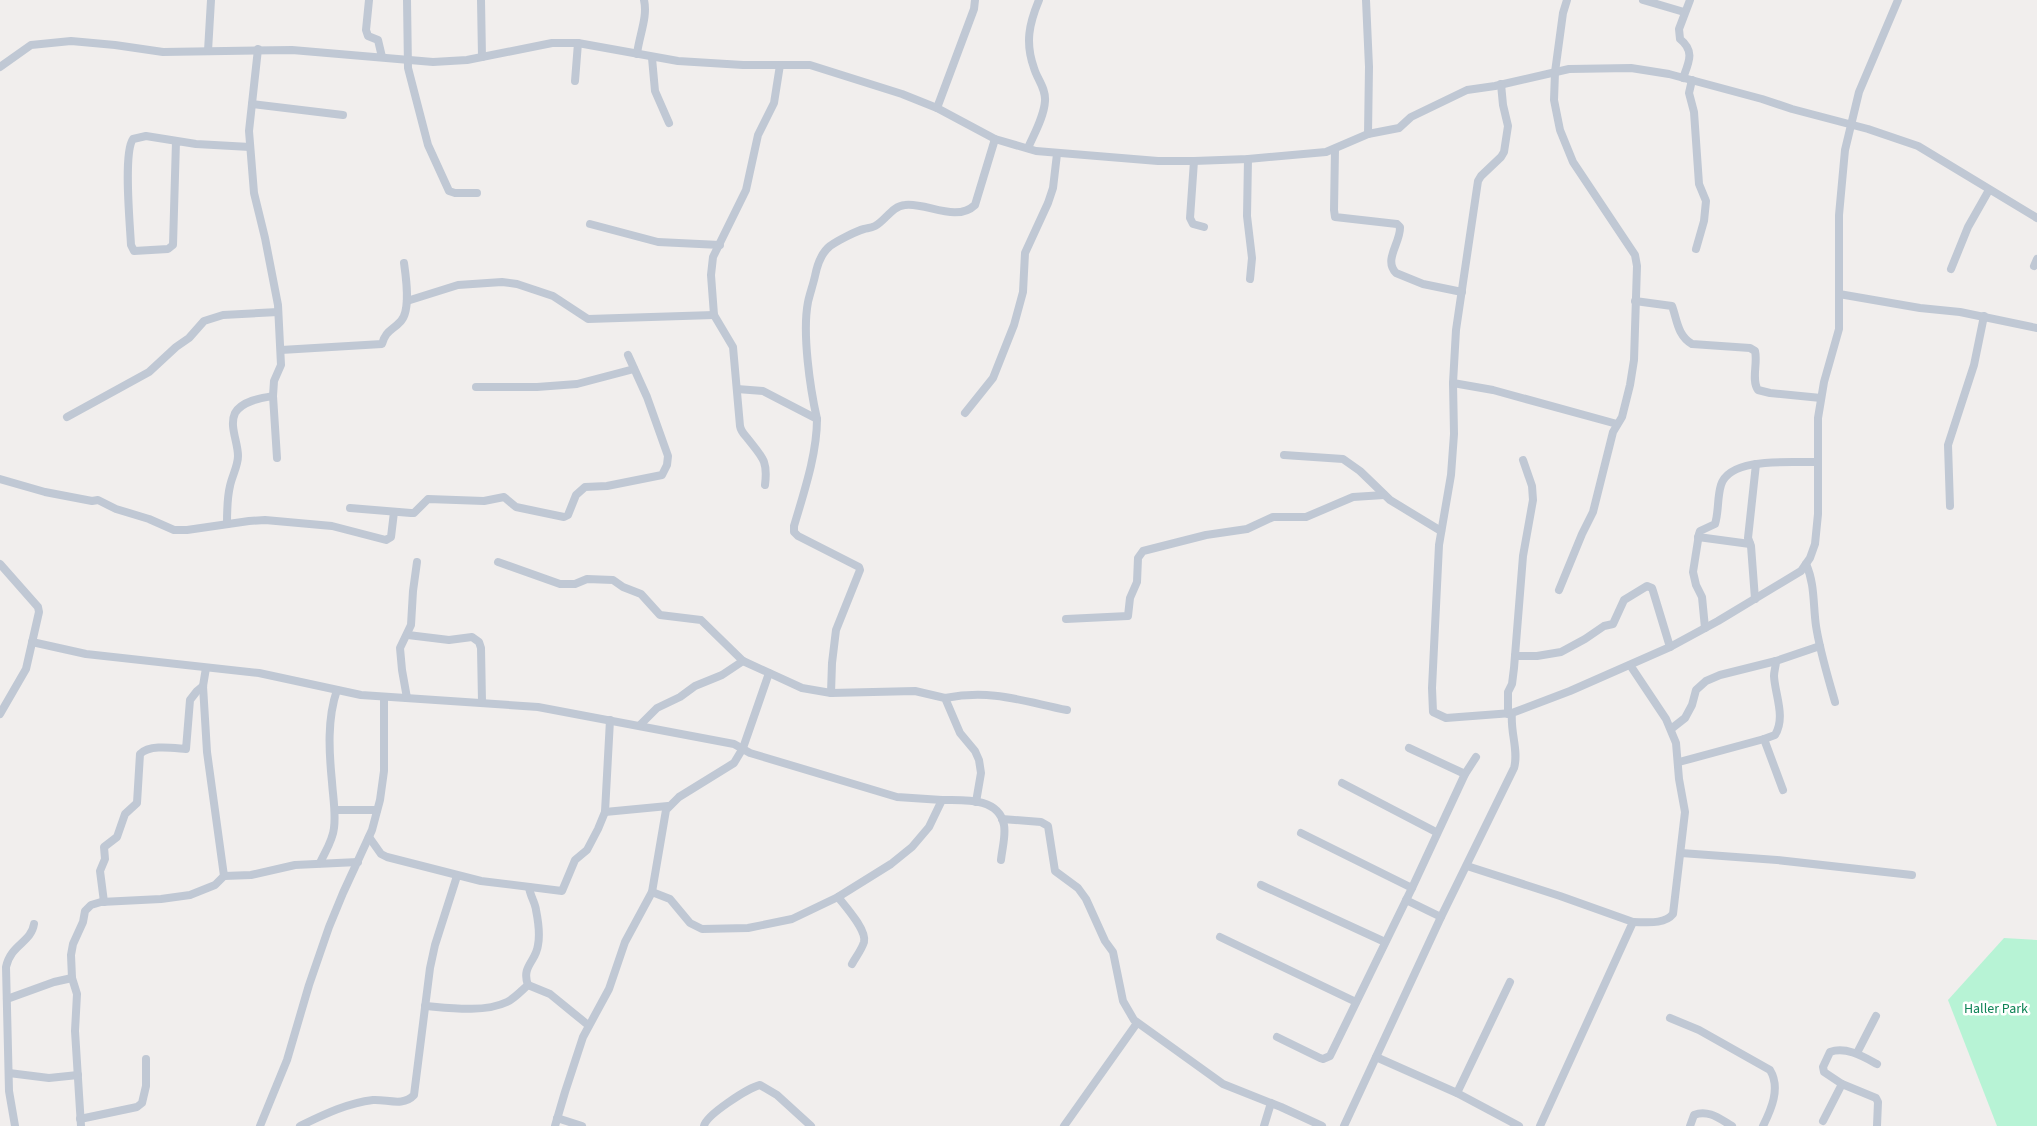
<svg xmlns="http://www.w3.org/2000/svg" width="2037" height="1126" font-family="'Source Sans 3',sans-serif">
  <rect width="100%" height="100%" fill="#f1eeed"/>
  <!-- green -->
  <path fill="#b7f3d5" d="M2004,938L2037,940V1126H1997L1948,1000Z"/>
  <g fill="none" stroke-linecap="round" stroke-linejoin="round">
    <!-- minor -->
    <g stroke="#c0c8d4" stroke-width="8">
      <path d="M369,0L366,30L368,36L378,40L382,57"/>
      <path d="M407,0L408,68L428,145L449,191L455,193H477"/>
      <path d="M481,0L482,57"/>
      <path d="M1366,0L1369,67L1368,134"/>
      <path d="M1643,0L1684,12"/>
      <path d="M258,49L249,131L254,193L265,238L278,305L281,365L274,381L273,396L277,458"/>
      <path d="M208,51L211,0"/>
      <path d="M637,54C639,36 648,17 644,0"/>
      <path d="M652,58L655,91L669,123"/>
      <path d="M0,67L31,45L71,41L115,45L163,52L292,50L433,62L467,60L552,43H578L678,61L743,65H810L902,94L937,108L995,139L1036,151L1158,161H1194L1248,159L1326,152L1368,134L1399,128L1411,117L1467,90L1495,86L1569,69L1631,68L1669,74L1762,99L1792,109L1868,129L1918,146L2037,218"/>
      <path d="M1683,78C1689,62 1695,51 1680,39L1679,29L1690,0"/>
      <path d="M1692,80L1689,93L1694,112L1699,184L1706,201L1704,221L1696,249"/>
      <path d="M575,81L578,43"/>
      <path d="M1501,84L1503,105L1508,126L1504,152L1501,157L1481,176L1478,181L1456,330L1453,383L1454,434L1451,475L1439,545L1432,688L1433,712L1446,718L1512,713"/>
      <path d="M252,104L343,115"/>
      <path d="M937,108L974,9L975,0"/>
      <path d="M176,141L173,245L168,249L134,251L131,245C130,224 123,153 133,139L146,136L196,144L250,147"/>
      <path d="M1028,148C1034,134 1044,117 1045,101C1046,88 1037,79 1034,68C1025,43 1029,24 1039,0"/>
      <path d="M1335,149L1334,210L1335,217L1397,224L1400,227C1401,242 1383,260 1396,273L1423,284L1462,292"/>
      <path d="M1248,159L1247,216L1252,258L1250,279"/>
      <path d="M1194,161L1190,218L1193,224L1204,227"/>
      <path d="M590,224L658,242L720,245"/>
      <path d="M2034,266L2037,259"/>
      <path d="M1951,269L1968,227L1989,190"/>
      <path d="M1839,294L1920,308L1960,312L2037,328"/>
      <path d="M407,301L458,285L502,282L517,284L553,296L588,319L714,315"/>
      <path d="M1635,301L1672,306C1677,319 1677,335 1692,344L1750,348L1755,351C1758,363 1751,380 1758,390L1770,393L1821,398"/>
      <path d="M281,350L382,344C386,330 392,331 401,321C411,310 406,277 404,263"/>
      <path d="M1453,383L1493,390L1617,424"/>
      <path d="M476,387H537L577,384L634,369"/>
      <path d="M737,389L763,391L817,419C817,454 804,492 794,526V532L798,536L859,567L860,570L836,630L832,663L831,693"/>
      <path d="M965,413L993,378L1014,325L1023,292L1025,253L1048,203L1053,188L1057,154"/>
      <path d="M67,417L149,372L176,347L189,338L204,321L223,315L278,312"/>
      <path d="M817,419C810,388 802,333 808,302C810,293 813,285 815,276C817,266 821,253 830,246C837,241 856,231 864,229C868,228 871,228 875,226C886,220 892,206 905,205C926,202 956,223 975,205L995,139"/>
      <path d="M1284,455L1343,459L1360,471L1390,500L1441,531"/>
      <path d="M0,479L45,492L92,501L98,500L116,509L149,519L174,530H187L249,521L265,520L332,526L386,540L391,537L394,512"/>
      <path d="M765,485C768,461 763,458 748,439C745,435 741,432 740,426L733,347L714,315L711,275L713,257L746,190L758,135L774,103L780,65"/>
      <path d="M1950,506L1948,445L1974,365L1984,316"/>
      <path d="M350,508L411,513H414L428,499L484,501L504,497L516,507L564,517L568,515L576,495L585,487L607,486L662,475L667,465L668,456L647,397L628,355"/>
      <path d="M227,524C227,512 227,498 230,486C232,476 238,466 238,456C238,442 229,426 235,413C242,401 261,398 273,396"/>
      <path d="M1698,537L1750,544"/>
      <path d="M498,562L560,584H575L587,579L613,580L623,587L641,594L660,615L701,620L743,661L802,688L831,693L915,691L945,698L960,733L975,751L979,760L981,773L976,802"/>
      <path d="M0,564L38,607L39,612L26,669L0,714"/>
      <path d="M1806,564C1815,584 1813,605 1816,626C1820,652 1828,677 1835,702"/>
      <path d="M1559,590L1582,534L1593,512L1613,432L1622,417L1630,385L1634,360L1637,266L1635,255L1573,162L1560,130L1554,100L1555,72L1563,13L1567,0"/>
      <path d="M1755,599L1751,546L1748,538L1756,464"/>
      <path d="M1066,619L1128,616L1130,598L1137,582L1138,558L1143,551L1206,535L1247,529L1273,517H1306L1353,497L1384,495"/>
      <path d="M1705,628L1702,597L1696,585L1693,572L1699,534L1700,531L1715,524C1719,511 1717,498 1721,485C1730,456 1793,463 1817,462"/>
      <path d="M408,635L449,640L472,637L479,642L481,648L482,702"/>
      <path d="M32,642L86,654L259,673L361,695L538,707L734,744L750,753L897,797L942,800"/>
      <path d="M1515,656H1537L1561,652L1585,639L1604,626L1613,624L1624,600L1647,586L1652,588L1653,591L1670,647"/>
      <path d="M1630,665L1666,719L1676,743L1679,779L1685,812L1673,914C1664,925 1646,922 1633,922"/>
      <path d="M206,668L203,686L207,752L224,876L251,875L295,865L358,862"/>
      <path d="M407,698L402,670L400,648L411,625L413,591L417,562"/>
      <path d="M945,698C992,689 1022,701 1067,710"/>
      <path d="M1508,714V692L1512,684L1514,668L1523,556L1533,500L1532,486L1523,460"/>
      <path d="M640,725L657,708L680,697L695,686L722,675L743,661"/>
      <path d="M1671,729L1685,718L1692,705L1696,690L1706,681L1720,675L1776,661L1820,646"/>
      <path d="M1764,739L1775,735C1786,717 1775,695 1774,676C1774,671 1776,666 1776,661"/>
      <path d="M1409,748L1465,774"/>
      <path d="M1679,762L1764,739L1783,790"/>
      <path d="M1342,783L1436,832"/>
      <path d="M335,810H377"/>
      <path d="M605,812L668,806"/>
      <path d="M1002,819L1041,822L1048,826L1055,871L1078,888L1086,899L1105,941L1113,952L1123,1001L1134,1020L1223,1084L1281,1107L1322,1126"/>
      <path d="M1301,833L1412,888"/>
      <path d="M369,837L381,854L387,857L481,881L562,891L575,860L587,850L598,829L605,812L610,720"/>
      <path d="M1681,853L1777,860L1912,875"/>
      <path d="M320,863C325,852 333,840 334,828C336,813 333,797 332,782C329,752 327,719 337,690"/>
      <path d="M1467,866L1560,896L1633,922L1540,1126"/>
      <path d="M1261,885L1385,942"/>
      <path d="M529,887C530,896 535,902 536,910C538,920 540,935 538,945C536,962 521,966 528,985L550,994L588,1025"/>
      <path d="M652,892L670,899L690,923L702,929L748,928L792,919L838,897L891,864L912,847L929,827L942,800C964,800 999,797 1004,825C1006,836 1002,849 1001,860"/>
      <path d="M838,897C845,906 867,930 864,942C862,949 856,957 852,964"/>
      <path d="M1406,900L1441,917"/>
      <path d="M104,902L100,871L105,859L104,847L117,837L125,814L137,803L140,754C150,744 173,748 186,749L190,700L197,691L203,686"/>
      <path d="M1220,937L1356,1002"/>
      <path d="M7,999L54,982L72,978"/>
      <path d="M425,1006C449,1008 484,1013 507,1002C515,998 521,991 528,985"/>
      <path d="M1670,1018L1699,1030L1770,1070C1781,1088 1771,1110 1763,1126"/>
      <path d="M1277,1037L1320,1058L1323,1059L1330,1056L1412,888L1465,774L1476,757"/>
      <path d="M1857,1053L1876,1016"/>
      <path d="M1376,1057L1457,1093L1519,1126"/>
      <path d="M9,1073L49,1078L78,1075"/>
      <path d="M1457,1093L1510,982"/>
      <path d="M557,1118L582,1126"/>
      <path d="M80,1119L137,1107L142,1103L146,1086V1059"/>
      <path d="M1823,1121L1842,1084"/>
      <path d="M15,1126L9,1091L6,967C11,944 31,943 34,924"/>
      <path d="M81,1126L75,1031L77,994L72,978L71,955L73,944L83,922L85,911L91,905L101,902L161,899L190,895L215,885L224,876"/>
      <path d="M260,1126L287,1060L309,985L329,927L343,893L372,830L380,800L384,771V697"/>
      <path d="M300,1126C323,1115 347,1103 373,1100C387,1099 403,1107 414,1095L430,968L435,945L457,876"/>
      <path d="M555,1126L565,1092L583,1037L609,989L625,942L652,892L666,810L679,797L734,763L743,748L769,673"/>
      <path d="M704,1126C706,1115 748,1088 760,1085L777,1095L811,1126"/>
      <path d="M1064,1126L1137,1023"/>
      <path d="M1264,1126L1271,1103"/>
      <path d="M1344,1126L1441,917L1514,768C1519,751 1510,732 1512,713L1570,691L1670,647L1718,621L1801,571L1810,558L1815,544L1818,514V418L1824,382L1839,329V215L1845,150L1859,92L1898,0"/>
      <path d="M1690,1126L1694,1115C1708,1109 1720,1119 1732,1126"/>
      <path d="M1877,1126L1878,1102L1876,1098L1842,1084L1824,1072L1823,1067L1830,1052C1846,1046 1864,1057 1877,1064"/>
    </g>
  </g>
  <g text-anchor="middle" stroke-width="5" stroke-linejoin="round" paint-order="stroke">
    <!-- park labels -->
    <g font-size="14" fill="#0f8456" stroke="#fff">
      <text x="1996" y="1013">Haller Park</text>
    </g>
  </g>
</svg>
